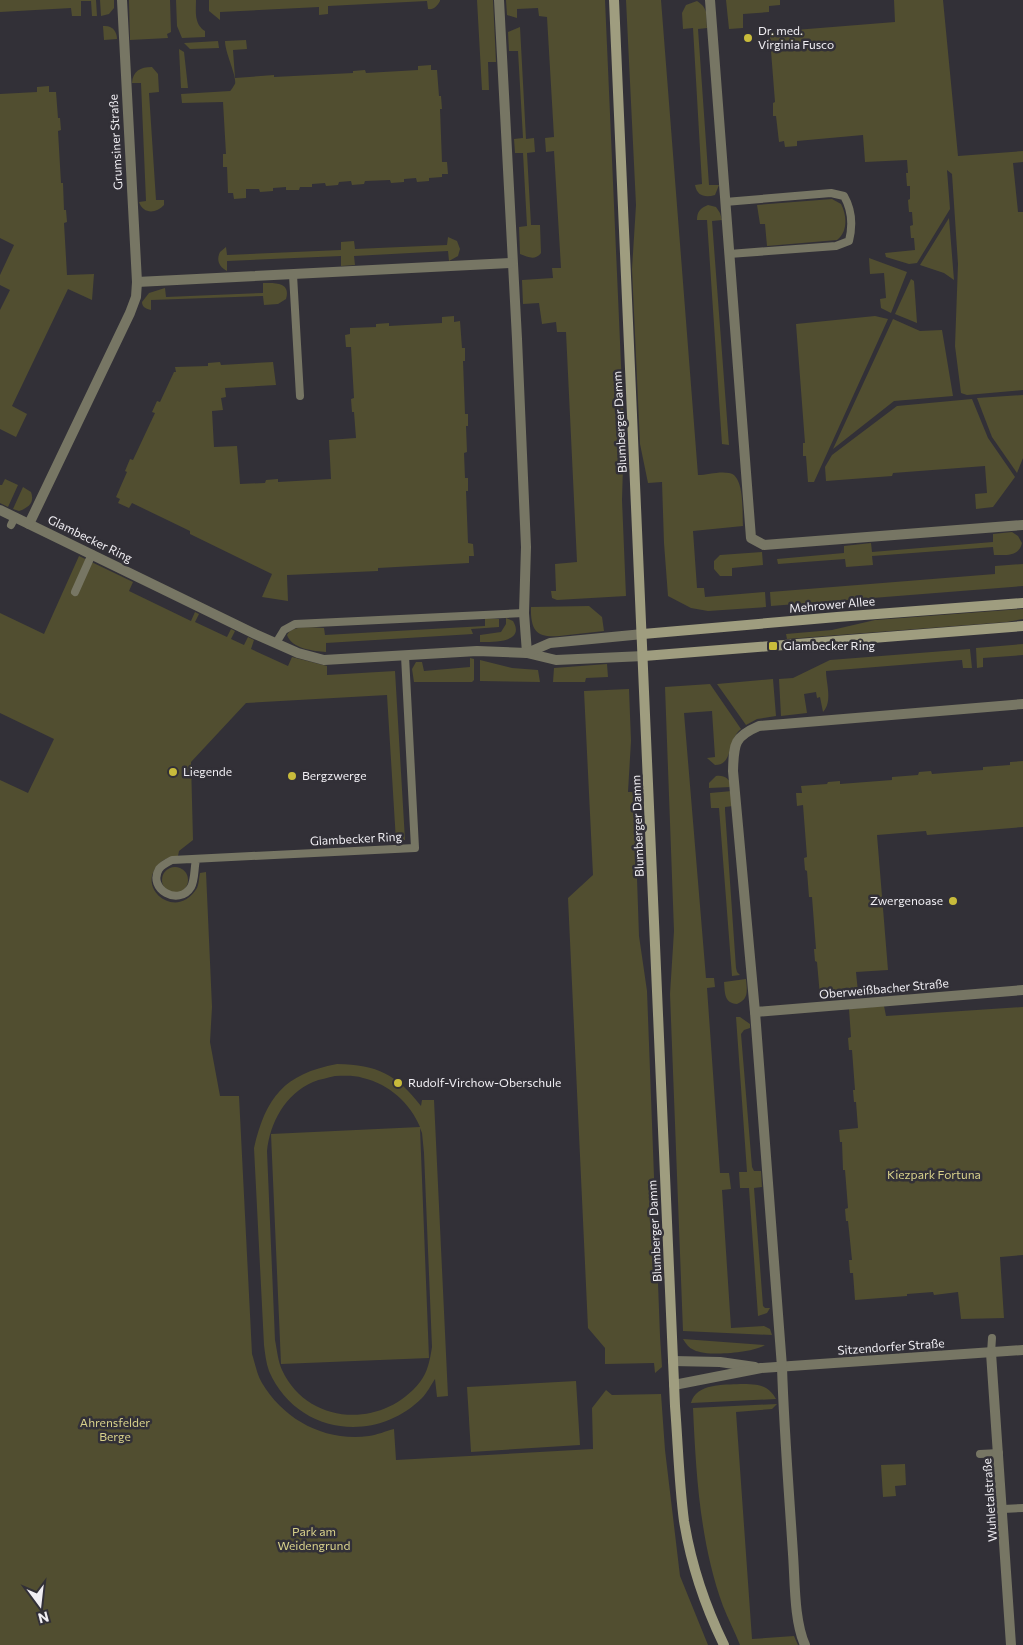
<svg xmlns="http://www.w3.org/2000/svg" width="1023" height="1645" font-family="Commissioner,sans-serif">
  <rect width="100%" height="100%" fill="#323037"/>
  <!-- green -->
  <g fill="#514e30" fill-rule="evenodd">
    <path d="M0,0H96L97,16H92L91,1H81V16H72L71,8L0,12Z"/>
    <path d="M100,0H114V8L109,14L101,16Z"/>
    <path d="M129,0H170L171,32L167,34L168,38L130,40Z"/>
    <path d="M176,0H196C196,12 194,24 205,31V37L182,38L177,26Z"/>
    <path d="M209,0H440V1C437,6 434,10 428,9L427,1L328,6V14L319,15V7L220,12V20L209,11Z"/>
    <path d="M477,0H493L496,62H488L489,90H482Z"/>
    <path d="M506,0H605L624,433L622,500L626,596L557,600L552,598L551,591H556L555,564L577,562L566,332H557L556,322L542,324L539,303L523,304L522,280L553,278L552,268H561L554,151L546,152L545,138L554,137L547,17L539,16L538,8L517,9V18L507,15Z"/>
    <path d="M626,0H661L698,475C707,475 719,471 729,473C745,475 742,513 743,526L693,531L697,588H704L705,597L765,592L766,607L708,611L691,608L668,596L664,543L662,482L648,483L640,444L632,269L636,205Z"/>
    <path d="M726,0H780V5L769,6V12L743,14V28L729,29Z"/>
    <path d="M894,0H943L958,156L1023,151V162L1013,163L1018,212H1023V390L967,395L961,393L955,346L958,264L952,174L947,170L950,209L917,263L909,264L886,257L885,253L915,250L914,238H911L910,226L913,225L912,212H909L908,200L910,199V186H907L906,173H908L907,160L865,162L863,135L797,141V146L785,147L784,141L779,142L776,116H773V103L775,102L771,51H766L765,39L770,38V32L895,22Z"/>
    <path d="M697,1C709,9 706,15 707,28L698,29L709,185H719L715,195C705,198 697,196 695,185L702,184L693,28L683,29L682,13L686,5Z"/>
    <path d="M103,26C112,25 117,31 117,39L104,40Z"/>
    <path d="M520,27L526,139L534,138L535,152L527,153L531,225H540L541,253C535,261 528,257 520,254L519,227L527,226L523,153H515L514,139L523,138L518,51H509L508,32Z"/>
    <path d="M246,40L247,49L233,50L235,78L274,75V77L353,73V71L365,70L366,73L418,70V66L431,65V70H437L439,96H441L442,109H440L442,162H447L448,174H442V177L429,178V181L417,182L416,178L404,179V182L391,183L390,180L365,181L364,184L352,185L351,181L339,182L338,185L326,186L325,183L312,184V187H300L299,190H286V187L273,188V191L260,192L259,189H246V198L234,199L233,193H228L227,167H223V154H226L223,102L182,103L181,94L230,91C231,91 234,85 235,84C237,76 225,53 225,41Z"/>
    <path d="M218,41L219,48L190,49L184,43Z"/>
    <path d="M179,49L184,52L188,88H181Z"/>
    <path d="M152,67L158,74L159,92L149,93L156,200H164V205C156,214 143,214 139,202L146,201L141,83H132C133,71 140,67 152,67Z"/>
    <path d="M49,86V92H56L58,118H60L61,130L58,131L61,183H63L64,210H66L67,222L64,223L67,275L94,274L92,300L68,289L12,406L27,414L16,437L0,429V310L10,290L0,285V275L14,245L0,238V94L37,92V87Z"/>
    <path d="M832,199L841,204C847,215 848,232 837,240L767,246L765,224H760L757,205Z"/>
    <path d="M708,205L716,207L720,213L722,220L712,221L729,445L722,444L707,220H697C697,212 700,208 708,205Z"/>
    <path d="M949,218L954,280L944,273L920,265Z"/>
    <path d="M448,237L457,241L460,249L458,256L449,261L448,251L354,256L355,265L341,266V256L227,261V271C219,267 216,260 220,252L226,247L227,255L341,250V242L354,241L355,249L447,245Z"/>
    <path d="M869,258L907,272L891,313L881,308L880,299L886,298L884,273L870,274Z"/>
    <path d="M911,279L914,281L917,323L895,314Z"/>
    <path d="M263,283C275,283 291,282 286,299L278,304L264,305L263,296L151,300V310C146,309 142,307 142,302L149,293L165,288L166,297L263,293Z"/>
    <path d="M454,316V322L460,321L462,348H465V361H463L465,414H468V426H466L467,452L464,453L465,478H468V491H466L468,543L473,544L474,556H469V563L378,568V571L287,575L288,601L262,597L272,574L190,534V531L132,503L129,508L118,503L120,499L116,497L127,472L125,471L130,459L133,460L155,413L152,412L157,401L160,402L174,372H176L175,367L208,366V363L220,362L221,365L273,362L276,385L225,388L226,397L221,398L223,410L212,411L214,447L237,446L240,484L265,483L266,480L278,479V482L331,479L329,440L356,438L354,412H352L351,399L354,398L351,347H346L345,335L350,334V328L376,327V324L389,323V326L442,323V317Z"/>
    <path d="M875,316L888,319L814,482H808L806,456H803V443H805L796,324Z"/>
    <path d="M893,319L920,331L942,330L953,396L894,401L833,449Z"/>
    <path d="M1023,395V458L1017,473L992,437L977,398Z"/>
    <path d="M972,399L988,438L1015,477L993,507L976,509L975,494L987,493L985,466L893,473L892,476L826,481L825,467L832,455L897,406Z"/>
    <path d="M5,479L18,485L8,507L0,503V485H2Z"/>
    <path d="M23,487L31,492C35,503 28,508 19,511L13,509Z"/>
    <path d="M1012,532L1018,536L1022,543C1019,557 1006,555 994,555L993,547L872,556L873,565L846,567L845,559L778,564L777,559L844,553V546L871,543L872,552L993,542V534Z"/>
    <path d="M762,552L763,565L732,568V576H720L714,569V561L720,555Z"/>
    <path d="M79,556L133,582L129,591L191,621L195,612L199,614L195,622L227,637L231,629L235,631L231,639L244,645L248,637L254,640L251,649L288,666L292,657L327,666V675L395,671L405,840L396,841L387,695L246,703L191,762L193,840L179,851L178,856C167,857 161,860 155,869C140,892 178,920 197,888C199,884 199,877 200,873L206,872L212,1007L210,1042L220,1096H239L252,1354C255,1363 257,1375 262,1383C284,1420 325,1442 369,1436C377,1435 386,1431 394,1429L396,1460L593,1449L592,1408L606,1390L612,1395L661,1394L665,1450L680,1576L708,1645H0V780L28,793L54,739L0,713V613L44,634Z"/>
    <path d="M1023,564V586L771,606L770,592L995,574V566Z"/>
    <path d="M589,606L602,617L604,631C592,632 580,634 568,635C543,638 530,638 531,607Z"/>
    <path d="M1023,609V619L1007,622L787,639L786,634L832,630L875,620Z"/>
    <path d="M485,618L499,619V627L471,629L473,634L326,643V652C314,651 292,649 287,635C293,624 313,628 324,628L325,635L485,626Z"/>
    <path d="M506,618L513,621C526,643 492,642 480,642V635L501,632L506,624Z"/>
    <path d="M1023,644V655L983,658V667L977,668L976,648Z"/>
    <path d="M970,649L972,668H963L962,660L826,671C826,683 833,702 823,712L820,697L817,698L816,692L804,694L807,713L781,716L779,679L793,678L830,660Z"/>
    <path d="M470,658L474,659V680L472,682H414L412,669L416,662H422L424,671L470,667Z"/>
    <path d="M480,660L512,668L538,670L540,682L480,681Z"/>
    <path d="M607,664L608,677L586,678L585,682H553L554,668Z"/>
    <path d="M773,679L776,716L757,719L746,725L717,684Z"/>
    <path d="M710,684L741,729C726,741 734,765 715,765L707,758L715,757L712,711L684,713L706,978H714L715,987L707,988L720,1173H729L731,1189L722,1190L731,1328L764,1326L770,1329L772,1335L683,1331L670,994L674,931L665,687Z"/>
    <path d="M629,689L631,741L628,792H634L639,936L647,991L660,1336L662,1367L655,1373L654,1363L605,1364V1348L588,1328L568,898L593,875L584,691Z"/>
    <path d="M1023,761V827L927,835L926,831L877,835L888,970L856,972L858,992L820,996L817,962L815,961L814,949H816L812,897H809L807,871L805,870L804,858L807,857L803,805L797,806L796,793H802L801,786L827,784L828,782L840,781V784L892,780V777L918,775L919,772L931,771L932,774L983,770V767L1010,765V762Z"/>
    <path d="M716,776C724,775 730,778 731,787L709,788V783Z"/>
    <path d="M732,791L733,806L725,807V810L736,968L737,972L740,975L732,976L719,808H711L710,793Z"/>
    <circle cx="175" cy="880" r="13"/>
    <path d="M746,979C747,991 749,999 737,1004C724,1003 725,993 724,982Z"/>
    <path d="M884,1006L886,1016L1023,1007V1255L1000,1257L1004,1318L961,1319L958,1292L934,1295L933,1292L907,1294V1296L855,1300L853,1273H850L849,1260H852L848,1221H846L845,1209L848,1208L845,1170H843L842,1142H840L839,1130L858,1128L856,1102H854L853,1090H855L852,1050H849L848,1038L851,1037L849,1009Z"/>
    <path d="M736,1017H740L750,1024V1028L744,1030L741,1034L752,1167L754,1171H761L762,1187L754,1188L763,1306L765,1308H770L767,1313L758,1316L749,1188H740L739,1172H747Z"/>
    <path d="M337,1064C378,1065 396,1074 421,1106L422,1100H434L448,1396L437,1397L435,1379C431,1385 427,1393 422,1398C375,1445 296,1434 269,1371C266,1363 265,1353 264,1345L254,1148C266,1097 284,1074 337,1064ZM335,1076C344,1076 354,1075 363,1078C389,1084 410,1103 420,1127L271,1134L281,1364L429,1358L420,1128L422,1133L424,1153L432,1347C430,1359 428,1372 420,1382C383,1429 308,1426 282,1370C278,1361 277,1350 275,1340L267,1151C270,1123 285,1094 313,1082C320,1079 328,1078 335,1076Z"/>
    <path d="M683,1339L765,1345C753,1353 707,1357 694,1350C689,1348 686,1344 683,1339Z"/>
    <path d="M576,1381L580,1445L471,1452L467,1387Z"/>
    <path d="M740,1384C756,1384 768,1384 776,1399L691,1403C696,1383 724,1385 740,1384Z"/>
    <path d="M777,1404L772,1409L736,1412L752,1639L794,1636L798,1645H740C735,1632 728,1619 723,1606C700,1543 696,1474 693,1408Z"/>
    <path d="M905,1464L906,1485L895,1486L896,1496L883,1497L881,1465Z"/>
  </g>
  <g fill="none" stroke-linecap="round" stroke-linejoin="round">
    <!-- service -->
    <g stroke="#777664" stroke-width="8">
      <path d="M725,202L831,193L844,196C852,210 853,225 849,241L836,246L729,254"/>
      <path d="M293,275L300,396"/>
      <path d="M11,525L15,517"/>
      <path d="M75,592L92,554"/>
      <path d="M276,643L284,630L295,624L524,613"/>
      <path d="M196,860C194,868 195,880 191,887C179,907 147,889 159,869C162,865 168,862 172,860L415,848L405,656"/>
      <path d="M991,1353L992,1338"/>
      <path d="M980,1454L999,1453"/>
      <path d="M1003,1509L1023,1508"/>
    </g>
    <!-- minor -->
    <g stroke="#777664" stroke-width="10">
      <path d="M499,0L517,339L526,547L524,613L527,653"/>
      <path d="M710,0L751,538L764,545L1023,525"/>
      <path d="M137,282L512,263"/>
      <path d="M0,510L255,634L298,653L324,660L477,651L527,653L556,660L644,656"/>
      <path d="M29,524L130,313L136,297L137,282L122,0"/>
      <path d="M527,653L550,643L643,634"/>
      <path d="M755,1012L1023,990"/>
      <path d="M991,1353L1011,1645"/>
      <path d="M673,1361L720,1362L755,1367"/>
      <path d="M674,1385L761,1368L1023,1350"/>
      <path d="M805,1645C794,1621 795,1581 793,1554C789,1492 784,1430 782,1367L755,1012L733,771C734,745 733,737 759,726L1023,704"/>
    </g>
    <!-- secondary -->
    <g stroke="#9f9d7f" stroke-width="10">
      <path d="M614,0L675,1406C678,1444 679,1483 684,1521C691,1564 705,1606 724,1645"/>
      <path d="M643,634L837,617L1023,603"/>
      <path d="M644,656L1023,626"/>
    </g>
  </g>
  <!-- markers -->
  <g fill="#c8bb3b" stroke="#323037" stroke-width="2">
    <circle cx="748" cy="38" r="5"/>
    <rect x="768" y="641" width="10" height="10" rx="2.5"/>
    <circle cx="173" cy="772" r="5"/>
    <circle cx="292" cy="776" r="5"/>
    <circle cx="953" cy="901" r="5"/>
    <circle cx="398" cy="1083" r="5"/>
  </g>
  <g text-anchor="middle" stroke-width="5" stroke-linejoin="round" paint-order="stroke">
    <!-- poi labels -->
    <g font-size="12" fill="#f0eef3" stroke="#323037" text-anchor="start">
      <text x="758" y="35">Dr. med.<tspan x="758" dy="14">Virginia Fusco</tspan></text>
      <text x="783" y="650">Glambecker Ring</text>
      <text x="183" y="776">Liegende</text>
      <text x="302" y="780">Bergzwerge</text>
      <text x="943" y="905" text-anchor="end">Zwergenoase</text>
      <text x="408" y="1087">Rudolf-Virchow-Oberschule</text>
    </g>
    <!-- street labels -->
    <g font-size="12" fill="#f0eef3" stroke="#323037">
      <text transform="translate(116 142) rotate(-93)" y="4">Grumsiner Straße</text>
      <text transform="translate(620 422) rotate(-93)" y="4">Blumberger Damm</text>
      <text transform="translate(90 539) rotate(26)" y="4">Glambecker Ring</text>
      <text transform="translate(832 605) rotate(-5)" y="4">Mehrower Allee</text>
      <text transform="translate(638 826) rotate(-92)" y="4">Blumberger Damm</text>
      <text transform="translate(356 839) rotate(-3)" y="4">Glambecker Ring</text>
      <text transform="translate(884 989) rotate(-5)" y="4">Oberweißbacher Straße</text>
      <text transform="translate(655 1231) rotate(-93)" y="4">Blumberger Damm</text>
      <text transform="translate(891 1347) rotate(-4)" y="4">Sitzendorfer Straße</text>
      <text transform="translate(990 1500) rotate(-94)" y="4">Wuhletalstraße</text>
    </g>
    <!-- park labels -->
    <g font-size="12" fill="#d8d18b" stroke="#323037">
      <text x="934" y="1179">Kiezpark Fortuna</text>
      <text x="115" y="1427">Ahrensfelder<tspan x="115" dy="14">Berge</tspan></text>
      <text x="314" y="1536">Park am<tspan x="314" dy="14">Weidengrund</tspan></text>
    </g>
  </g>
  <!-- north arrow -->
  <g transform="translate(40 1605) rotate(165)" stroke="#323037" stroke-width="4" paint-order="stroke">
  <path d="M0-4L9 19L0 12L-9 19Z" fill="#f0eef3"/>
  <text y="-8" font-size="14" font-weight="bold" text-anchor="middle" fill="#f0eef3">N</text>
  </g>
</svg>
